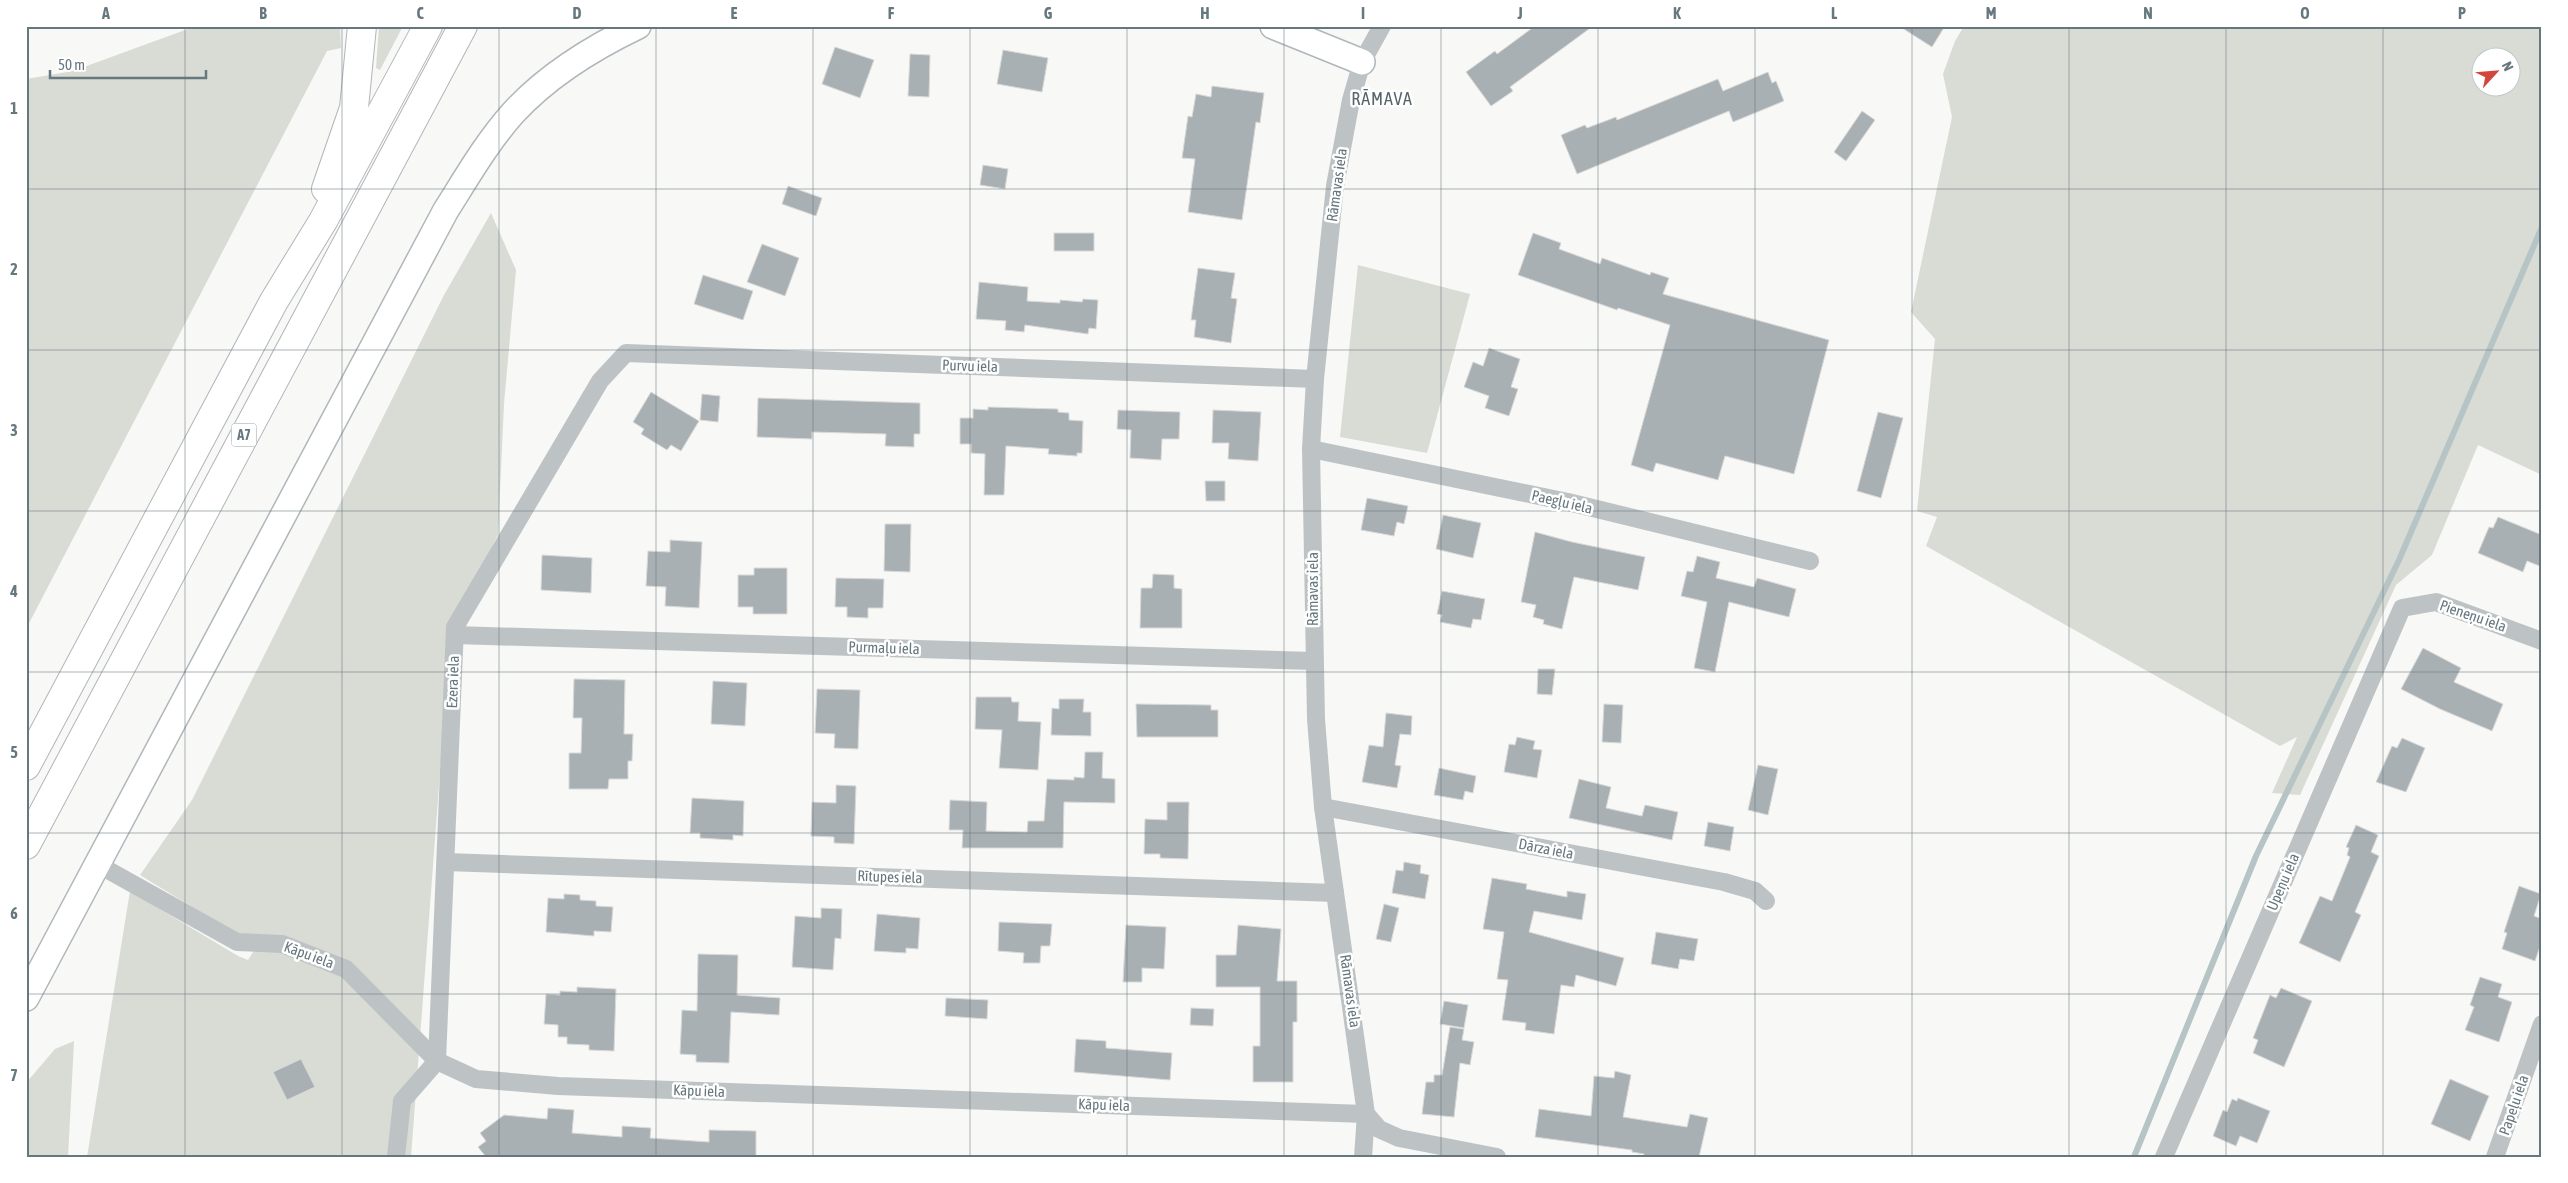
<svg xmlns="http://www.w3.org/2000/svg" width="2568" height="1183" font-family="'Asap Condensed',sans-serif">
  <rect width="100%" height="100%" fill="#f8f8f6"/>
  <!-- green -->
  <g fill="#d9dcd5" fill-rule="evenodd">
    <path d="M196,26H340L341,48L327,51L26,629V79L73,71Z"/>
    <path d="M379,26H403L380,70L376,68Z"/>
    <path d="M1964,26H2542V475L2478,445L2432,555L2396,585L2300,795L2272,793L2297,737L2280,746L1926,546L1937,517L1917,511L1935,339L1911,312L1952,117L1943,74L1955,41ZM2480,58H2510V88H2480Z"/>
    <path d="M491,213L516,270L504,404L498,535L451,627L411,1157H87L130,891L238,956L248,960L258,944L244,939L140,875L192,800L444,295Z"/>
    <path d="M1358,265L1470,294L1427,453L1340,437Z"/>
    <path d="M74,1041L68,1157H26V1083L55,1049Z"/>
  </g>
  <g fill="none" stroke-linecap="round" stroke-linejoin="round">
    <!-- stream -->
    <path stroke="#b6c4c6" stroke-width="6" d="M2134,1157L2256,856L2399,560L2542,227"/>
  </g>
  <!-- building -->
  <g fill="#a8b0b4" stroke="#dad9d8">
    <path d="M1535,26H1593L1510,87L1513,91L1491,106L1466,72L1495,51L1497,54Z"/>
    <path d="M1899,26H1945L1932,47Z"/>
    <path d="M835,47L874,60L860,98L822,84Z"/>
    <path d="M1003,50L1048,58L1042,92L997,84Z"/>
    <path d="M910,54L930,55L929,97L908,96Z"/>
    <path d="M1768,72L1772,83L1776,81L1784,101L1733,122L1729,111L1577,174L1561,135L1585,125L1587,128L1616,117L1617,120L1718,79L1723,91Z"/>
    <path d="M1212,86L1264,93L1260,123L1256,122L1242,220L1188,212L1195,159L1182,158L1188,116L1192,117L1196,94L1211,97Z"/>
    <path d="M1862,111L1875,120L1846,161L1834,152Z"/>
    <path d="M983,165L1008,169L1005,189L980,185Z"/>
    <path d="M788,186L822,198L816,216L782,204Z"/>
    <rect x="1054" y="233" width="40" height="18"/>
    <path d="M1533,233L1561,243L1559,249L1600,264L1602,258L1650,275L1651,272L1669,278L1663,294L1829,340L1794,474L1725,456L1718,480L1656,463L1653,472L1631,465L1670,325L1618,308L1617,310L1518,275Z"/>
    <path d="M762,244L799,258L785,296L747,282Z"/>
    <path d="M1198,268L1235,273L1231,298L1237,299L1231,343L1194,337L1196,320H1191Z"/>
    <path d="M703,275L753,291L743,320L694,304Z"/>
    <path d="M979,282L1028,287L1027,301L1060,303V300L1082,302L1083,299L1098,300L1096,329L1089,328L1088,334L1025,325L1024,332L1005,330L1006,321L976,319Z"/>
    <path d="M1489,348L1520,359L1511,387L1518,389L1509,416L1485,408L1489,396L1464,387L1473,362L1483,366Z"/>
    <path d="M651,392L699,421L681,451L671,445L667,450L641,434L644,429L633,422Z"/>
    <path d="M702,394L720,396L718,422L700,420Z"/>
    <path d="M758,398L920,403V434H914V447L885,446L886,434L812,432V439L757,437Z"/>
    <path d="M988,407L1058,409V412L1069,413V420L1083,421L1082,453H1077V456L1048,454L1049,449L1006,446L1004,495H984L985,454L971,453V444H960V418H973V409L988,410Z"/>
    <path d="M1118,410L1180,412L1179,439H1162L1161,460L1130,458L1131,430L1117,429Z"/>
    <path d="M1213,410L1261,412L1258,461L1228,459L1229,443H1212Z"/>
    <path d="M1878,412L1903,418L1881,498L1857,491Z"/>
    <path d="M1205,481H1225V501H1206Z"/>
    <path d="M1367,498L1408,506L1404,524L1397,522L1394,536L1361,530Z"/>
    <path d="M1443,515L1481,523L1473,558L1436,549Z"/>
    <path d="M2498,517L2542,535V567L2527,561L2523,572L2478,553L2489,527L2493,528Z"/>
    <path d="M885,524H911L910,572L884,571Z"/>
    <path d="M1535,532L1572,542L1645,557L1638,590L1574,577L1562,629L1543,624L1544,620L1533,617L1536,605L1521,602Z"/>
    <path d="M670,540L702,542L699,608L665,606L666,587L646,586L648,551L670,552Z"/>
    <path d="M542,555L592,558L591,593L541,590Z"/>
    <path d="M1697,556L1720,562L1716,578L1754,587L1757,578L1796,589L1789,617L1729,602L1715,672L1694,668L1707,602L1681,596L1687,571L1693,572Z"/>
    <path d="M754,568H787V614H753V607H738V575H754Z"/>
    <path d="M1153,574L1174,575V588L1182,589V628H1140L1141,588H1152Z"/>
    <path d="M836,578L884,579L883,608H868V618L847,617V607H835Z"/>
    <path d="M1442,591L1485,599L1481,620L1473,619L1471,628L1440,622L1442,615L1437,614Z"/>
    <path d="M2423,648L2461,668L2454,682L2503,704L2492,731L2440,709L2401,689Z"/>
    <path d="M1538,669H1555L1552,695L1537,694Z"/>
    <path d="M574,679L625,680L624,734H633L632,761H628V779H609L608,789H569V753H581L582,718H573Z"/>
    <path d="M713,681L747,683L745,726L711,724Z"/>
    <path d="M817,689L860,690L858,749L834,748L835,734L815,733Z"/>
    <path d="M976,697H1011L1012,702H1019L1018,721L1041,722L1038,770L999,768L1002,730L975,729Z"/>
    <path d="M1059,699H1084L1083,712H1091V736L1051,735L1052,708L1059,709Z"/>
    <path d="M1136,704L1211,705V710H1218V737H1137Z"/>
    <path d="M1604,704L1623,705L1621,743L1602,742Z"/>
    <path d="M1386,713L1412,716L1411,735L1400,734L1395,765L1401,766L1397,788L1362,782L1369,745L1383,747Z"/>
    <path d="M1517,737L1535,741L1533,749L1542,750L1537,778L1504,772L1509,744L1515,745Z"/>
    <path d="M2402,738L2425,748L2406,792L2376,782L2392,746L2397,748Z"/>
    <path d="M1085,752H1103L1102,778L1115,779V803L1064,802L1063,848H962L963,830H949L950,800L987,802L986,831L1027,832L1028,821H1044L1047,779L1074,780V777L1084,778Z"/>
    <path d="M1758,765L1778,769L1768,815L1748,810Z"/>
    <path d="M1439,768L1476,776L1473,793L1465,791L1463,800L1434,795Z"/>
    <path d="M1579,779L1611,787L1606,808L1642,816L1645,805L1678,812L1672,840L1569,818Z"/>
    <path d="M836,785L856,786L854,844L834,843V837L811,836L812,802L836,803Z"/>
    <path d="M692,798L744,801L743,836L733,835V840L700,838V833H690Z"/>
    <path d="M1167,802H1189L1188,859L1160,858V854H1144L1145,819L1167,820Z"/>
    <path d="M1708,822L1734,827L1730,851L1704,846Z"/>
    <path d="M2356,825L2378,835L2371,852L2379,856L2355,912L2361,915L2340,962L2299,943L2320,896L2332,901L2350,857L2347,855L2349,848L2346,847Z"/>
    <path d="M1404,862L1421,865L1420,873L1429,875L1425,899L1392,893L1396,870L1403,871Z"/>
    <path d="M1492,878L1527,884L1526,889L1567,897V891L1586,894L1582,920L1534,911L1529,932L1624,958L1616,986L1576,975L1574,987L1561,985L1554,1034L1525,1030L1526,1023L1502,1020L1508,980L1497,979L1504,932L1483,929Z"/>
    <path d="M2519,886L2541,894L2534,916L2542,919V941L2535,961L2502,949L2507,933L2504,932Z"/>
    <path d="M564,894L580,895V900L596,901V906L613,907L611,932L594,931V936L546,932L548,898L564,899Z"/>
    <path d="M1384,904L1399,908L1391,942L1376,939Z"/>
    <path d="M821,908L842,909L841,939L835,938L833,970L792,967L795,916L821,918Z"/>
    <path d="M877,914L920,918L918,949L906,948V953L874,951Z"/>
    <path d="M999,922L1052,924L1050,946H1041L1040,963H1023L1024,953L998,951Z"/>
    <path d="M1126,925L1166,927L1164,969L1142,968V982H1123Z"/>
    <path d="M1238,925L1281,929L1277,981H1297V1022H1293V1082H1253V1046H1260V987H1216V955H1236Z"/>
    <path d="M1656,932L1698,939L1694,961L1680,959L1678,969L1651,964Z"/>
    <path d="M698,954L738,955L737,995L780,998L779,1015L731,1012L729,1063L696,1062V1055L680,1054L682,1010L697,1011Z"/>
    <path d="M2480,977L2502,984L2498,997L2512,1002L2499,1042L2465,1030L2474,1007L2470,1005Z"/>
    <path d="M577,987L616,989L614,1051L589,1050V1045L567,1044V1037H558V1025L544,1024L546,994L560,995V991L577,992Z"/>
    <path d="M2281,988L2312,1001L2284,1067L2253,1053L2258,1040L2253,1038L2270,995L2276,998Z"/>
    <path d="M946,998L988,1000L987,1019L945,1016Z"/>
    <path d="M1444,1001L1468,1005L1464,1028L1440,1024Z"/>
    <path d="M1191,1008L1214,1009L1213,1026L1190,1025Z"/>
    <path d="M1450,1027L1464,1029L1462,1040L1474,1042L1470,1065L1460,1063L1454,1117L1422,1114L1426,1082H1434V1075H1442Z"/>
    <path d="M1076,1039L1106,1041V1048L1172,1053L1170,1080L1074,1072Z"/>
    <path d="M301,1059L315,1087L287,1100L273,1072Z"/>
    <path d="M1615,1071L1631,1075L1623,1117L1687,1127L1690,1114L1708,1118L1699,1157H1643L1644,1154L1632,1152V1150L1535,1137L1539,1109L1591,1116L1594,1076L1614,1078Z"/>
    <path d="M2450,1079L2489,1096L2470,1141L2431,1124Z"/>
    <path d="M2238,1098L2270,1111L2257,1143L2240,1136L2236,1146L2213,1136L2223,1110L2227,1112L2232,1099L2237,1101Z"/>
    <path d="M548,1108L574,1110L572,1133L622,1137V1126L651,1128L650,1138L709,1142V1130L756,1131V1157H486L478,1147L486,1141L480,1133L504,1115L547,1119Z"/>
  </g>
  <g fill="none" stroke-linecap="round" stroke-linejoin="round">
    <defs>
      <g id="secondary">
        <path d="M1273,26L1362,62"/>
        <path d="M26,998L446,210C467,177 487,142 513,113C547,76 594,47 638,26"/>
      </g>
      <g id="highway">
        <path d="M326,189L354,108L362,26"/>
        <path d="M26,766L274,301L323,221L428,26"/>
        <path d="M26,845L463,26"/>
      </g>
    </defs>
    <!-- secondary casing -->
    <use href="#secondary" stroke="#b0b7ba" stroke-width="28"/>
    <!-- highway casing -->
    <use href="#highway" stroke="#b1b6b9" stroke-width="30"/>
    <!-- street -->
    <g stroke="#bdc3c5" stroke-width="18">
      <path d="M1311,449L1568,502L1810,561"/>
      <path d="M455,635L1314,661"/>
      <path d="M1323,807L1724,882L1755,891L1766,901"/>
      <path d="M446,862L1335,893"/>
      <path d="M99,865L237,942L282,944L346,969L437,1061L476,1079L558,1086L1366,1114"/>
      <path d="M1366,1114L1379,1129L1399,1138L1497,1157"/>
      <path d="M396,1157L402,1101L437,1061L455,627L600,381L626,353L1315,379"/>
      <path d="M1363,1157L1366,1114L1323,807L1316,719L1311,449L1315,379L1335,186L1351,100L1362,62L1382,26"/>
      <path d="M2164,1157L2402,608L2436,602L2542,641"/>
      <path d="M2495,1157L2542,1024"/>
    </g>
    <!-- secondary -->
    <use href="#secondary" stroke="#fff" stroke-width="25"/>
    <!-- highway -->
    <use href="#highway" stroke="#fff" stroke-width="28"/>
  </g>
  <!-- grid -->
  <path fill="none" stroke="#66777e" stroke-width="1" stroke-opacity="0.55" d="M185,26V1157M342,26V1157M499,26V1157M656,26V1157M813,26V1157M970,26V1157M1127,26V1157M1284,26V1157M1441,26V1157M1598,26V1157M1755,26V1157M1912,26V1157M2069,26V1157M2226,26V1157M2383,26V1157M26,189H2542M26,350H2542M26,511H2542M26,672H2542M26,833H2542M26,994H2542"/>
  <g text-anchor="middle" stroke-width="5" stroke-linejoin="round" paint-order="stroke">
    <!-- shield labels -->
    <rect fill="#fff" stroke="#94a0a5" stroke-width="1" x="231.5" y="423.5" width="25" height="23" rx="4"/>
    <g font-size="14" font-weight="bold" fill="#66777e">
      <text x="244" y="440">A7</text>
    </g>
    <!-- street labels -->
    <g font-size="15" fill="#66777e" stroke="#fff">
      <text transform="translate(1337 185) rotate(-82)" y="5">Rāmavas iela</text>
      <text transform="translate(970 366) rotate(2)" y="5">Purvu iela</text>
      <text transform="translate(1562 502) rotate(13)" y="5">Paegļu iela</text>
      <text transform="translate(1313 589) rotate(-90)" y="5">Rāmavas iela</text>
      <text transform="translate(2473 616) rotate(19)" y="5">Pieneņu iela</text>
      <text transform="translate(884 648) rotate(2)" y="5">Purmaļu iela</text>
      <text transform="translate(453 682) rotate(-88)" y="5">Ezera iela</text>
      <text transform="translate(1546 849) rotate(11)" y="5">Dārza iela</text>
      <text transform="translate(890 877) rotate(2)" y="5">Rītupes iela</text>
      <text transform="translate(2283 882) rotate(-67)" y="5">Upeņu iela</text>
      <text transform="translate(309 955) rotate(20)" y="5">Kāpu iela</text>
      <text transform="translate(1350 991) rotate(82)" y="5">Rāmavas iela</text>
      <text transform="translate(699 1091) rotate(2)" y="5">Kāpu iela</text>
      <text transform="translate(1104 1105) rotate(2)" y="5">Kāpu iela</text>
      <text transform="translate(2514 1105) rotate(-71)" y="5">Papeļu iela</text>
    </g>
    <!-- quarter labels -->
    <g font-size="18" letter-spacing="1" fill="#576469" stroke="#fff">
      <text x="1382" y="105">RĀMAVA</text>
    </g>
  </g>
  <!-- border -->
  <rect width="2568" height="1183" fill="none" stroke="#ffffff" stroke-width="55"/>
  <!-- north arrow -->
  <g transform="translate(2496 72) rotate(64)"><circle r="24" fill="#ffffff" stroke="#c2c9cb"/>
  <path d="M0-4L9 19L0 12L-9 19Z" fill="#d2463b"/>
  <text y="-8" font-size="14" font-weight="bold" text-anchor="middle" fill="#66777e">N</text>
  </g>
  <!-- scale -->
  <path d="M50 70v8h156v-8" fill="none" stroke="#66777e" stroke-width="2.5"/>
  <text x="58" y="70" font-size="15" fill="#66777e" stroke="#ffffff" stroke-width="4" paint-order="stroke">50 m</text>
  <rect x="28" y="28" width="2512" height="1128" fill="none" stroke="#66777e" stroke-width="2"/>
  <g font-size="16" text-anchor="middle" font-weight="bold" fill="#66777e">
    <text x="106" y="19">A</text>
    <text x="263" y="19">B</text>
    <text x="420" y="19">C</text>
    <text x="577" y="19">D</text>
    <text x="734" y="19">E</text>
    <text x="891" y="19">F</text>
    <text x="1048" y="19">G</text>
    <text x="1205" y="19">H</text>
    <text x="1363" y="19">I</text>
    <text x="1520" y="19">J</text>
    <text x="1677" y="19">K</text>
    <text x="1834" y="19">L</text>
    <text x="1991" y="19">M</text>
    <text x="2148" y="19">N</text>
    <text x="2305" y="19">O</text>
    <text x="2462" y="19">P</text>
    <text x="14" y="114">1</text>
    <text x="14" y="275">2</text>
    <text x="14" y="436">3</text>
    <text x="14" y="597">4</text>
    <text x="14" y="758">5</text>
    <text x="14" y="919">6</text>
    <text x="14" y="1081">7</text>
  </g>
</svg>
